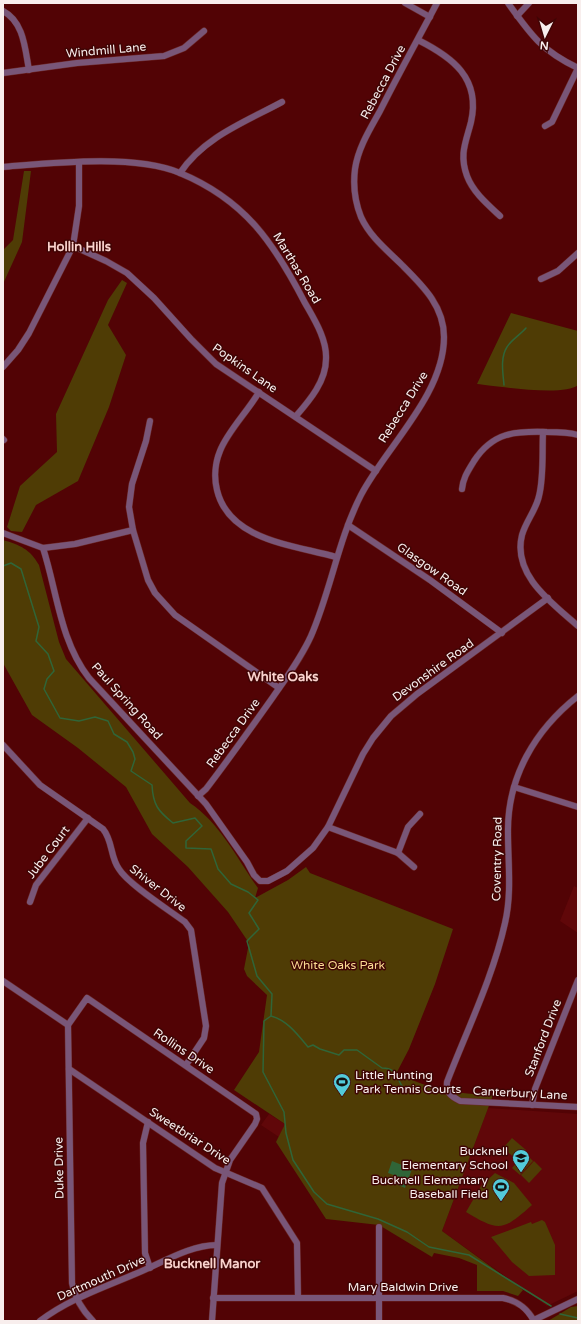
<svg xmlns="http://www.w3.org/2000/svg" width="581" height="1324" font-family="'Varela Round',sans-serif">
  <rect width="100%" height="100%" fill="#520305"/>
  <!-- built -->
  <g fill="#600709">
    <path d="M574,886L578,888V933L560,921Z"/>
    <path d="M488,1108L578,1114V1291L547,1306L442,1231Z"/>
    <path d="M269,1114L285,1124L279,1137L261,1125Z"/>
  </g>
  <!-- green -->
  <g fill="#4f3c05">
    <path d="M24,171H31L22,242L3,284V250L13,240Z"/>
    <path d="M122,280L127,283L108,325L126,355L109,407L78,481L36,505L22,532L11,531L7,527L20,486L57,452L56,414L108,300Z"/>
    <path d="M511,313L578,331V385C564,397 497,386 477,384Z"/>
    <path d="M3,540C20,545 30,549 39,565L59,642L66,659L190,803C220,823 238,860 258,888L255,898L288,880L306,867L310,873L453,929L435,984L409,1049L397,1072C427,1090 458,1094 493,1095L442,1231L523,1290L518,1296L503,1291H477V1265L459,1258L434,1253L432,1257L379,1225L326,1219L276,1142L285,1124L234,1090L259,1052L267,995L247,976L244,969L249,943L228,912L188,867L152,834L126,787L78,748L32,715L3,663Z"/>
    <path d="M512,1138L526,1150L517,1160L503,1148Z"/>
    <path d="M525,1153L533,1161L520,1175L512,1168Z"/>
    <path d="M534,1161L542,1169L529,1183L521,1175Z"/>
    <path d="M495,1173L514,1183L532,1205C503,1231 499,1232 466,1212L481,1186Z"/>
    <path d="M542,1220L545,1222L555,1245V1275L529,1276L512,1262L491,1237L531,1222L532,1224Z"/>
    <path d="M578,1306V1321H548L571,1307Z"/>
  </g>
  <!-- water -->
  <path fill="#306538" d="M392,1161L412,1169L405,1188L396,1184L399,1177L388,1173Z"/>
  <g fill="none" stroke-linecap="round" stroke-linejoin="round">
    <!-- stream -->
    <g stroke="#306538" stroke-width="1.5">
      <path d="M504,385C503,373 500,358 507,347C511,340 520,335 526,328"/>
      <path d="M3,566L11,563L21,569L39,627L36,641L48,654L54,671L47,679L44,689L60,718L79,721L95,717L108,721L114,734L127,742L133,752L135,759L131,771L152,785C153,805 158,811 173,823L195,818L202,826L186,841V848L211,849L218,869L231,884L248,892L258,900L249,913L259,929L247,941L257,976L272,994L271,1016L264,1021L263,1072L284,1112L286,1133L293,1160L314,1192L327,1204L378,1219L407,1232L429,1247L469,1255L551,1306"/>
      <path d="M271,1016C287,1020 298,1035 308,1047L313,1045L320,1049L339,1055L344,1050H357L382,1068C397,1068 396,1077 402,1086"/>
      <path d="M560,1314L578,1318"/>
    </g>
    <defs>
      <g id="minor">
        <path d="M405,3L430,17"/>
        <path d="M508,3C531,35 542,51 578,68"/>
        <path d="M3,11C24,22 25,49 29,70"/>
        <path d="M517,16L529,3"/>
        <path d="M418,40C452,57 481,78 471,122C466,142 459,154 467,176C473,192 487,204 500,216"/>
        <path d="M3,73L77,63L164,56L184,48L204,31"/>
        <path d="M545,126L552,122L578,68"/>
        <path d="M3,167C53,163 134,154 180,173C245,200 274,243 305,303C314,319 327,339 326,359C326,381 310,400 296,416"/>
        <path d="M180,173C204,137 245,122 282,102"/>
        <path d="M73,246L106,261L127,273L154,298L191,339L216,364L376,471"/>
        <path d="M541,279L558,271L578,253"/>
        <path d="M3,367L18,350L29,333L73,246L79,206V163"/>
        <path d="M259,392C248,411 227,432 220,451C215,463 214,478 217,490C229,541 295,545 336,557"/>
        <path d="M150,421L146,441L132,484L129,507L133,530L148,580L155,593L175,615L279,688"/>
        <path d="M543,432C542,452 544,476 539,496C536,510 526,521 522,535C512,575 552,603 578,626"/>
        <path d="M3,439L4,440"/>
        <path d="M462,489C463,478 468,471 474,461C493,432 515,431 547,432C557,432 568,432 578,435"/>
        <path d="M348,525L430,580L502,633"/>
        <path d="M3,533L43,548C57,591 60,641 89,678L206,804L247,862L254,875L260,881H268L287,871L313,848L328,827L363,754L373,738L391,716L417,694L548,598"/>
        <path d="M43,548L75,544L133,530"/>
        <path d="M578,696C535,730 507,777 508,833C508,863 512,893 505,923C493,977 467,1030 447,1082C446,1093 451,1096 460,1101L578,1107"/>
        <path d="M3,745L40,785L103,829C113,841 110,857 119,869C128,884 169,910 185,922L191,930L206,1026L204,1038L186,1065"/>
        <path d="M514,787L578,807"/>
        <path d="M198,796L206,789C229,759 251,728 273,697C287,677 301,658 311,636C331,590 338,540 361,495C386,447 444,395 444,337C444,306 423,286 402,265C388,251 370,237 361,217C355,202 353,185 355,169C358,148 370,129 380,111C398,75 418,39 437,3"/>
        <path d="M328,827L398,853L414,867"/>
        <path d="M398,853L408,827L420,814"/>
        <path d="M30,902L36,885L88,818"/>
        <path d="M3,981L68,1025"/>
        <path d="M69,1069L215,1168L262,1188L297,1243L298,1297"/>
        <path d="M532,1105L535,1089L578,980"/>
        <path d="M148,1122L143,1143L145,1253L150,1268"/>
        <path d="M379,1227V1321"/>
        <path d="M213,1298H503C518,1301 527,1308 534,1321"/>
        <path d="M534,1320L578,1299"/>
        <path d="M40,1321C70,1298 108,1286 142,1271C165,1261 191,1245 217,1245"/>
        <path d="M93,1321C82,1310 75,1299 72,1283L68,1025L87,998L256,1114L257,1119L255,1124L230,1160L222,1183L212,1321"/>
      </g>
    </defs>
    <!-- minor casing -->
    <use href="#minor" stroke="#6d292a" stroke-width="7"/>
    <!-- minor -->
    <use href="#minor" stroke="#795678" stroke-width="6"/>
  </g>
  <!-- icons -->
  <defs>
    <symbol id="stadium-pin" viewBox="-11 -11 22 30"><path d="M0 17L-7.5 6A9.5 9.5 0 1 1 7.5 6Z" fill="#53cbda" stroke="#3f0505"/><path d="M0-5a6.5 5 0 1 0 0 10a6.5 5 0 1 0 0-10ZM-3.5-1.8h7v3.6h-7Z" fill="#111"/></symbol>
    <symbol id="school-pin" viewBox="-11 -11 22 30"><path d="M0 17L-7.5 6A9.5 9.5 0 1 1 7.5 6Z" fill="#53cbda" stroke="#3f0505"/><path d="M0-5L7-2L0 1L-7-2ZM-4 1L0 2.5L4 1V4Q0 6-4 4Z" fill="#111"/></symbol>
  </defs>
  <g fill-rule="evenodd">
    <use href="#stadium-pin" x="332" y="1072" width="20" height="27"/>
    <use href="#school-pin" x="511" y="1148" width="20" height="27"/>
    <use href="#stadium-pin" x="491" y="1177" width="20" height="27"/>
  </g>
  <g text-anchor="middle" stroke-width="3" stroke-linejoin="round" paint-order="stroke">
    <!-- street labels -->
    <g font-size="12" fill="#f8eeed" stroke="#3f0505">
      <text transform="translate(106 50) rotate(-5)" y="4">Windmill Lane</text>
      <text transform="translate(383 82) rotate(-62)" y="4">Rebecca Drive</text>
      <text transform="translate(297 268) rotate(59)" y="4">Marthas Road</text>
      <text transform="translate(245 368) rotate(35)" y="4">Popkins Lane</text>
      <text transform="translate(403 407) rotate(-58)" y="4">Rebecca Drive</text>
      <text transform="translate(432 569) rotate(35)" y="4">Glasgow Road</text>
      <text transform="translate(433 670) rotate(-36)" y="4">Devonshire Road</text>
      <text transform="translate(127 701) rotate(48)" y="4">Paul Spring Road</text>
      <text transform="translate(233 733) rotate(-54)" y="4">Rebecca Drive</text>
      <text transform="translate(48 852) rotate(-53)" y="4">Jube Court</text>
      <text transform="translate(497 859) rotate(-89)" y="4">Coventry Road</text>
      <text transform="translate(158 888) rotate(38)" y="4">Shiver Drive</text>
      <text transform="translate(543 1038) rotate(-69)" y="4">Stanford Drive</text>
      <text transform="translate(184 1051) rotate(34)" y="4">Rollins Drive</text>
      <text transform="translate(520 1093) rotate(3)" y="4">Canterbury Lane</text>
      <text transform="translate(190 1136) rotate(33)" y="4">Sweetbriar Drive</text>
      <text transform="translate(59 1168) rotate(-91)" y="4">Duke Drive</text>
      <text transform="translate(101 1278) rotate(-24)" y="4">Dartmouth Drive</text>
      <text x="403" y="1291">Mary Baldwin Drive</text>
    </g>
    <!-- park labels -->
    <g font-size="12" fill="#fadb92" stroke="#3f0505">
      <text x="338" y="969">White Oaks Park</text>
    </g>
    <!-- poi labels -->
    <g font-size="12" fill="#f8eeed" stroke="#3f0505" text-anchor="end">
      <text x="355" y="1079" text-anchor="start">Little Hunting<tspan x="355" dy="14">Park Tennis Courts</tspan></text>
      <text x="508" y="1155">Bucknell<tspan x="508" dy="14">Elementary School</tspan></text>
      <text x="488" y="1184">Bucknell Elementary<tspan x="488" dy="14">Baseball Field</tspan></text>
    </g>
    <!-- neighbourhood labels -->
    <g font-size="13" font-weight="bold" fill="#fad3ce" stroke="#3f0505">
      <text x="79" y="251">Hollin Hills</text>
      <text x="283" y="681">White Oaks</text>
      <text x="212" y="1268">Bucknell Manor</text>
    </g>
  </g>
  <!-- border -->
  <rect width="581" height="1324" fill="none" stroke="#f8eeed" stroke-width="8"/>
  <!-- north arrow -->
  <g transform="translate(545 36) rotate(185)" stroke="#3f0505" stroke-width="3" paint-order="stroke">
  <path d="M0-3L7 15L0 10L-7 15Z" fill="#f8eeed"/>
  <text y="-6" font-size="11" font-weight="bold" text-anchor="middle" fill="#f8eeed">N</text>
  </g>
</svg>
